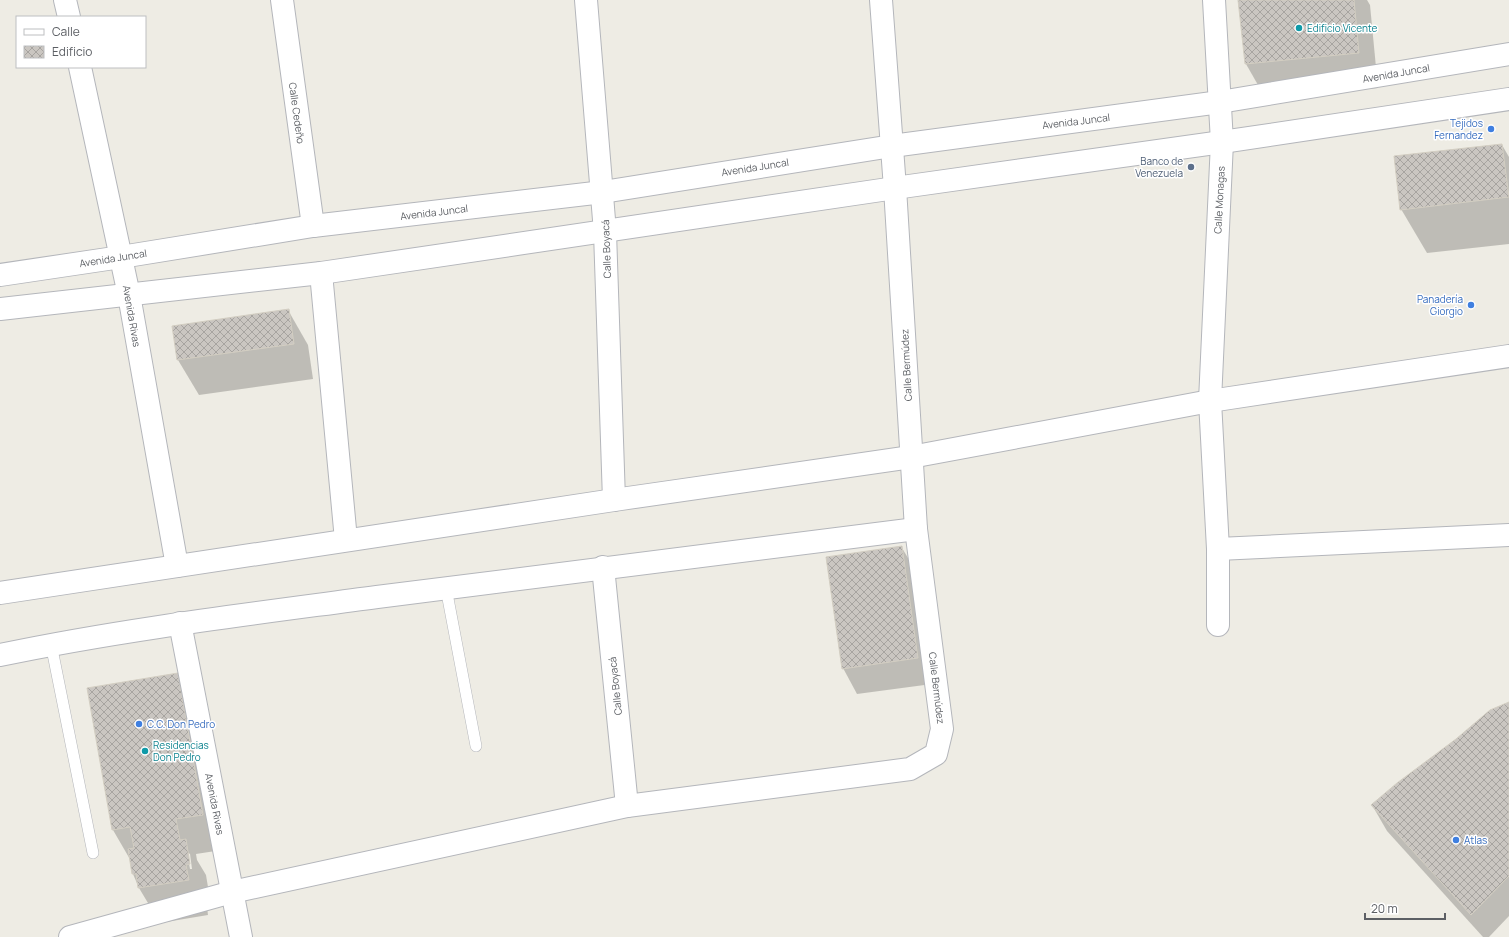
<svg xmlns="http://www.w3.org/2000/svg" width="1509" height="937" font-family="Manrope,sans-serif">
  <defs>
    <pattern id="building-cross-hatch" width="8" height="8" patternUnits="userSpaceOnUse"><rect width="8" height="8" fill="#cac6c1"/><path d="M0 0l8 8M0 8l8-8" fill="none" stroke="#a7a4a0"/></pattern>
  </defs>
  <rect width="100%" height="100%" fill="#eeece4"/>
  <!-- shadow -->
  <g fill="#0003" fill-rule="evenodd">
    <path d="M1238,0H1367L1370,5L1378,88L1266,99L1246,64Z"/>
    <path d="M1502,145L1509,157V244L1427,253L1401,209Z"/>
    <path d="M288,310L308,345L313,379L199,395L178,360L173,326Z"/>
    <path d="M902,548L917,573L932,684L857,694L843,668Z"/>
    <path d="M178,674L198,709L222,850L196,854L197,860L206,875L210,899L206,900L208,915L160,923L139,888L133,874L131,861L113,830ZM187,852L190,854L192,869H190Z"/>
    <path d="M1509,703V916L1489,937H1483L1387,831L1372,805Z"/>
  </g>
  <!-- building -->
  <g fill="url(#building-cross-hatch)" stroke="#d3cec2">
    <path d="M1238,0H1354L1359,53L1245,64Z"/>
    <path d="M1502,144L1509,197L1400,210L1394,156Z"/>
    <path d="M289,309L294,344L177,360L172,326Z"/>
    <path d="M902,546L918,658L842,669L826,557Z"/>
    <path d="M178,673L203,815L176,819L180,840L186,839L190,864L186,865L189,880L138,888L136,874H132L128,849L134,848L130,827L112,830L87,688Z"/>
    <path d="M1509,702V876L1471,915L1371,805L1397,783L1456,739L1490,710Z"/>
  </g>
  <g fill="none" stroke-linecap="round" stroke-linejoin="round">
    <defs>
      <g id="service">
        <path d="M446,588L476,746"/>
        <path d="M51,644L93,853"/>
      </g>
      <g id="minor">
        <path d="M65,0L69,17"/>
        <path d="M282,0L313,226"/>
        <path d="M586,0L605,232L614,500"/>
        <path d="M1214,0L1222,142L1210,401L1218,549V625"/>
        <path d="M80,67L129,295L177,566"/>
        <path d="M321,273L346,540"/>
        <path d="M1218,549L1509,535"/>
        <path d="M603,567L627,806"/>
        <path d="M0,593L614,500L911,457L1210,401L1509,356"/>
        <path d="M180,623L241,937"/>
        <path d="M0,655C124,629 251,614 377,597C556,573 736,551 916,529"/>
        <path d="M70,937L232,892L627,806L910,769L936,754L942,729L916,529L895,188L881,0"/>
      </g>
      <g id="tertiary">
        <path d="M0,275L121,257L313,226L603,192L892,146L1220,102L1509,54"/>
        <path d="M0,309L321,273L895,188L1222,142L1509,99"/>
      </g>
    </defs>
    <!-- service casing -->
    <use href="#service" stroke="#b4b6bb" stroke-width="12"/>
    <!-- minor casing -->
    <use href="#minor" stroke="#b4b6bb" stroke-width="24"/>
    <!-- tertiary casing -->
    <use href="#tertiary" stroke="#b4b6bb" stroke-width="24"/>
    <!-- service -->
    <use href="#service" stroke="#fff" stroke-width="11"/>
    <!-- minor -->
    <use href="#minor" stroke="#fff" stroke-width="22"/>
    <!-- tertiary -->
    <use href="#tertiary" stroke="#fff" stroke-width="22"/>
  </g>
  <!-- markers -->
  <g fill="#0f9aa8" stroke="#fff" stroke-width="1.5">
    <circle cx="1299" cy="28" r="4"/>
    <circle cx="145" cy="751" r="4"/>
  </g>
  <g fill="#3f7fe0" stroke="#fff" stroke-width="1.5">
    <circle cx="1491" cy="129" r="4"/>
    <circle cx="1471" cy="305" r="4"/>
    <circle cx="139" cy="724" r="4"/>
    <circle cx="1456" cy="840" r="4"/>
  </g>
  <circle fill="#5c6f8a" stroke="#fff" stroke-width="1.5" cx="1191" cy="167" r="4"/>
  <g text-anchor="middle" stroke-width="3" stroke-linejoin="round" paint-order="stroke">
    <!-- culture labels -->
    <g font-size="10" fill="#0d838f" stroke="#fff" text-anchor="start">
      <text x="1307" y="32">Edificio Vicente</text>
      <text x="153" y="749">Residencias<tspan x="153" dy="12">Don Pedro</tspan></text>
    </g>
    <!-- street labels -->
    <g font-size="10" fill="#5c5f64" stroke="#fff">
      <text transform="translate(1396 73) rotate(-10)" y="4">Avenida Juncal</text>
      <text transform="translate(297 113) rotate(82)" y="4">Calle Cedeño</text>
      <text transform="translate(1076 121) rotate(-7)" y="4">Avenida Juncal</text>
      <text transform="translate(755 167) rotate(-9)" y="4">Avenida Juncal</text>
      <text transform="translate(1219 200) rotate(-87)" y="4">Calle Monagas</text>
      <text transform="translate(434 212) rotate(-7)" y="4">Avenida Juncal</text>
      <text transform="translate(606 249) rotate(-92)" y="4">Calle Boyacá</text>
      <text transform="translate(113 258) rotate(-9)" y="4">Avenida Juncal</text>
      <text transform="translate(132 316) rotate(80)" y="4">Avenida Rivas</text>
      <text transform="translate(906 365) rotate(-93)" y="4">Calle Bermúdez</text>
      <text transform="translate(615 686) rotate(-96)" y="4">Calle Boyacá</text>
      <text transform="translate(937 688) rotate(83)" y="4">Calle Bermúdez</text>
      <text transform="translate(215 804) rotate(79)" y="4">Avenida Rivas</text>
    </g>
    <!-- shop labels -->
    <g font-size="10" fill="#366cbe" stroke="#fff" text-anchor="end">
      <text x="1483" y="127">Tejidos<tspan x="1483" dy="12">Fernandez</tspan></text>
      <text x="1463" y="303">Panadería<tspan x="1463" dy="12">Giorgio</tspan></text>
      <text x="147" y="728" text-anchor="start">C.C. Don Pedro</text>
      <text x="1464" y="844" text-anchor="start">Atlas</text>
    </g>
    <!-- service labels -->
    <g font-size="10" fill="#4e5e75" stroke="#fff" text-anchor="end">
      <text x="1183" y="165">Banco de<tspan x="1183" dy="12">Venezuela</tspan></text>
    </g>
  </g>
  <!-- legend -->
  <rect x="16" y="16" width="130" height="52" fill="#ffffff" stroke="#bebfc1"/>
  <rect x="24" y="29" width="20" height="6" fill="#ffffff" stroke="#bebfc1"/>
  <text x="52" y="36" font-size="12" fill="#5c5f64">Calle</text>
  <rect x="24" y="46" width="20" height="12" fill="url(#building-cross-hatch)" stroke="#bebfc1"/>
  <text x="52" y="56" font-size="12" fill="#5c5f64">Edificio</text>
  <!-- scale -->
  <path d="M1365 913v6h80v-6" fill="none" stroke="#5c5f64" stroke-width="2"/>
  <text x="1371" y="913" font-size="12" fill="#5c5f64" stroke="#ffffff" stroke-width="3" paint-order="stroke">20 m</text>
</svg>
